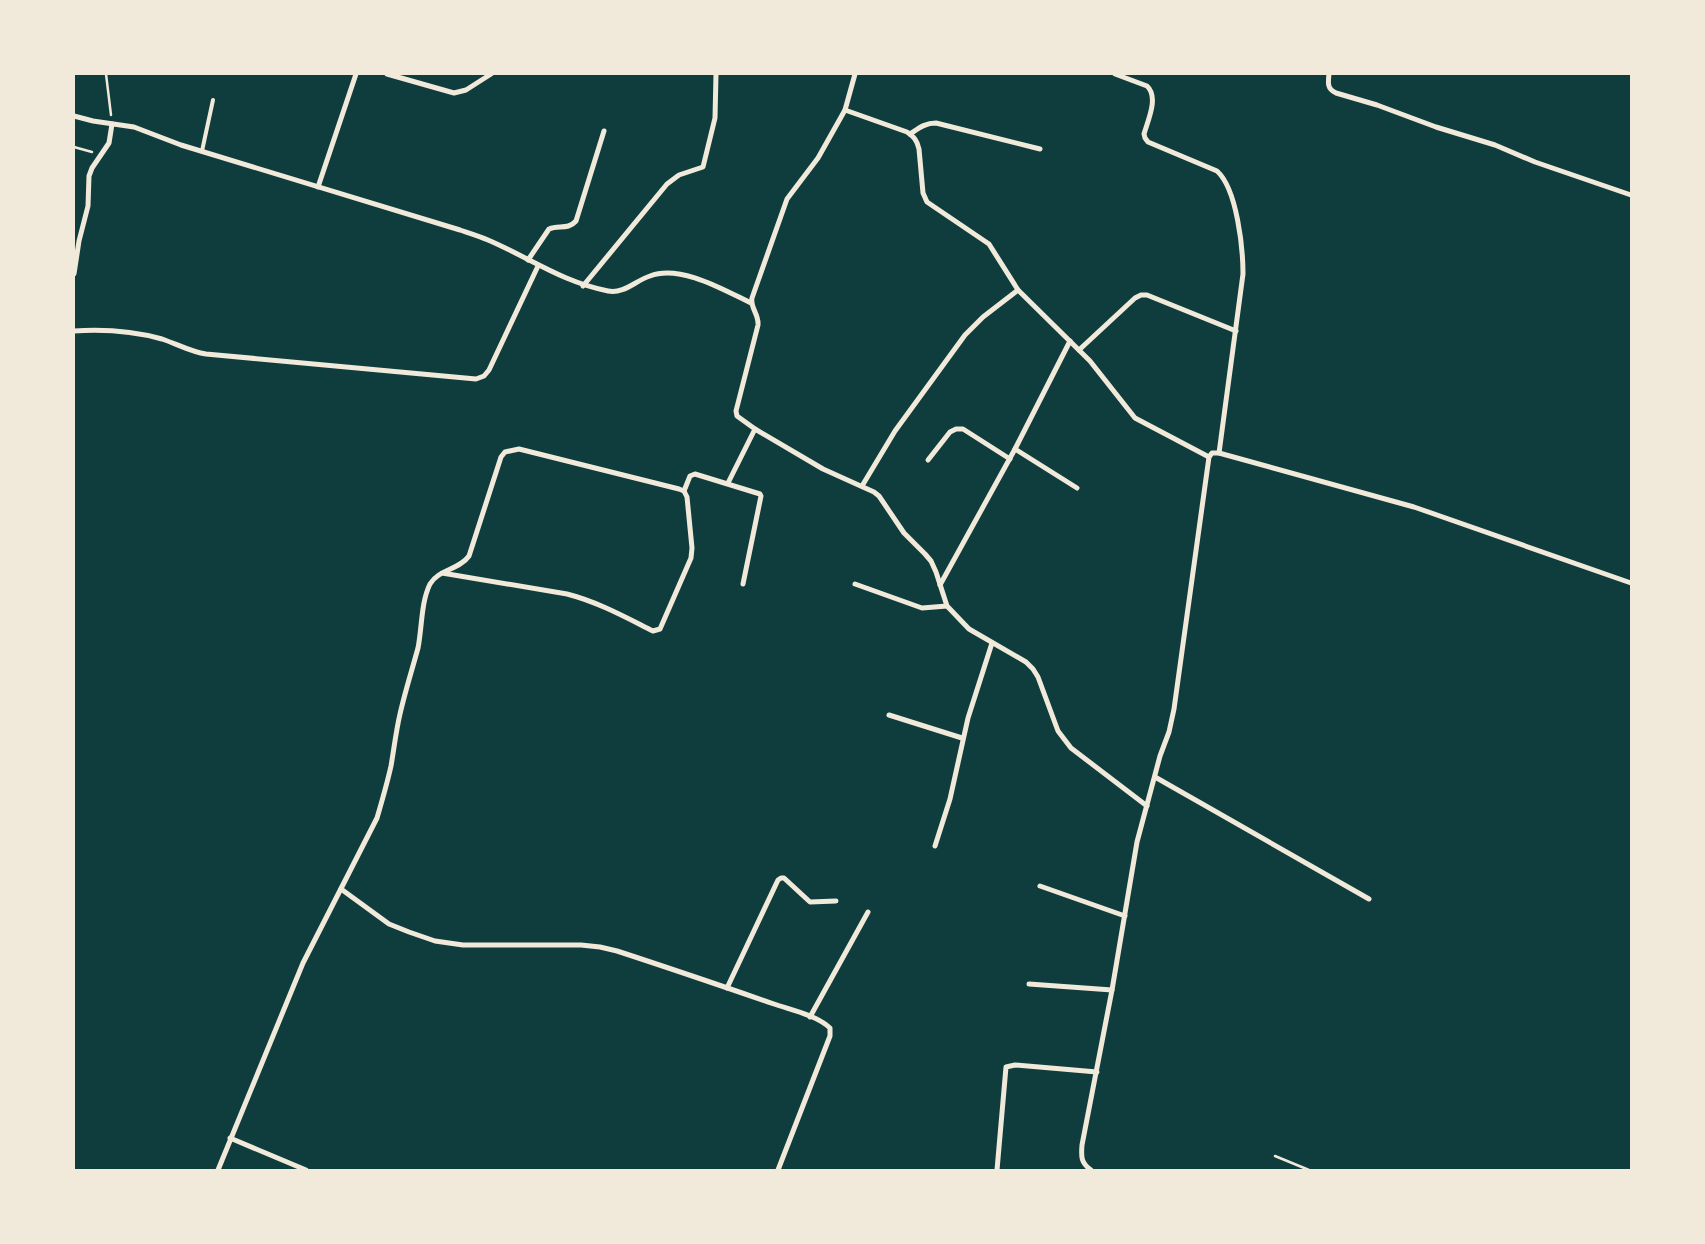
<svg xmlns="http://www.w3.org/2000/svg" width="1705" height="1244" font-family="'Roboto Condensed',sans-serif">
  <rect width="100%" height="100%" fill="#0f3d3e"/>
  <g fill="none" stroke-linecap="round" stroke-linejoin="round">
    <!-- path -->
    <g stroke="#f1e9da" stroke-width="2.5">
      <path d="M106,74L111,115"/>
      <path d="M74,147L92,152"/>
      <path d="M1275,1156L1309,1170"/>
    </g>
    <!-- service -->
    <path stroke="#f1e9da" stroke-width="4" d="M202,151L213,100"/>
    <!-- minor -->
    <g stroke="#f1e9da" stroke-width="5">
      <path d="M387,74L454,93L466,90L491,74"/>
      <path d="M855,74L845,110L818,158L787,199L752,298C750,308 759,314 758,325L736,411L737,416L755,429L823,469L874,492L879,496L904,533L925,554L931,561L936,572L947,606L969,629L1026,662L1033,669L1038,677L1058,731L1071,748L1147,806"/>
      <path d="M1115,74L1147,86C1159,97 1148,120 1144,134L1145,138L1148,142L1217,171C1237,189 1243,248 1243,274L1219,453"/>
      <path d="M1329,74C1328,83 1327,89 1336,93L1377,105L1436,127L1495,145L1535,162L1631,195"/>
      <path d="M845,110L907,132C914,137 917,140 919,149L923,193L927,202L989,244L1018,290L1090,361L1135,418L1209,457"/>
      <path d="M74,116L93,121L134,127L181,145L460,230C469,233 479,236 488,240C530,258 562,282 608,291C624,294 635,281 650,276C680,264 724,290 751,303"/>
      <path d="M910,134C919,128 925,123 936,123L1040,149"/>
      <path d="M318,187L356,74"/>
      <path d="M528,260L549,229C559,225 568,230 576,221L604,131"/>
      <path d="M74,274L79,241L88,206L89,176L92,168L109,143L112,124"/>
      <path d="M583,286L667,184L679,175L703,167L715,118L716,74"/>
      <path d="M74,331C104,329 133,331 162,339C177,344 191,352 206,354L476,379L484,376L489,370L538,266"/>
      <path d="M1079,350L1135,298L1141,295H1147L1236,331"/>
      <path d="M1015,449L1077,488"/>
      <path d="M928,460L950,432L956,429H963L1010,459"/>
      <path d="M728,483L755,429"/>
      <path d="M862,486L895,431L965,335L983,317L1018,290"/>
      <path d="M684,491L690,476L695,474L760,494L761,496L743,584"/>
      <path d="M855,584L922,608L947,606"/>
      <path d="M940,585L1015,449L1070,341"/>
      <path d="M889,715L962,738"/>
      <path d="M1155,777L1369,899"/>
      <path d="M935,846L950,799L968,718L992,643"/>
      <path d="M1040,886L1125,916"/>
      <path d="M341,889L389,924L409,932L435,941L463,945H581L600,947L617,951C669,968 722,986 774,1004C791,1010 816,1015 830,1028V1036L778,1170"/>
      <path d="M1029,984L1112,990"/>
      <path d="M727,988L778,880L781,878H784L810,902L836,901"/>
      <path d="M810,1017L868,912"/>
      <path d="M230,1138L306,1170"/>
      <path d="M218,1170L303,963L377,818C382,801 387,784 391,766C394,749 396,731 400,714C405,692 412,670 418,648C422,628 421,602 430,584C439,569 459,570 469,556L501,457L505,452L519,449L679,489L684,491L687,497L692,548L691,558L660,629L653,631C625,617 598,602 567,594L442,573"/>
      <path d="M997,1170L1006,1067L1015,1065L1097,1072"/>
      <path d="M1091,1170C1081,1163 1081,1157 1082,1145L1112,990L1137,842L1160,756L1169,732L1174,709L1209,457L1212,453H1219L1414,507L1631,583"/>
    </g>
  </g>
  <!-- border -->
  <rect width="1705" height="1244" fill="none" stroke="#f1e9da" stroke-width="150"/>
</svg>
